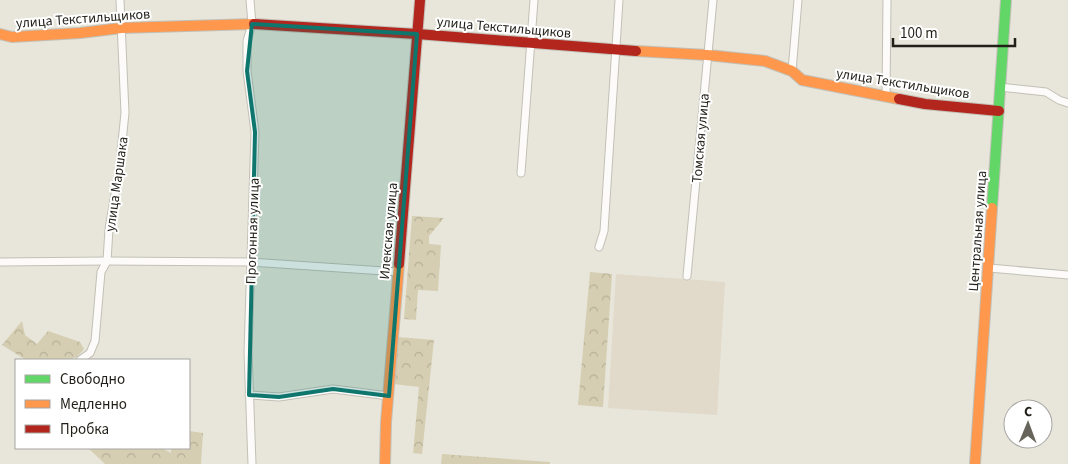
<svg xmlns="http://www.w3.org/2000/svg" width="1068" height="464" font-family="'Source Sans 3',sans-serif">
  <defs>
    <pattern id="forest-crowns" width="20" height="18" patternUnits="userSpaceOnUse" patternTransform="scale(1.25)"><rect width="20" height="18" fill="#d5ceb2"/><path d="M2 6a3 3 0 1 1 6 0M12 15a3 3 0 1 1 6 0" fill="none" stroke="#b7b098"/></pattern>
  </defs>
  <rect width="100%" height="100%" fill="#e8e6da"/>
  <!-- education -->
  <path fill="#e1d9ca" d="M616,274L725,282L717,415L608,408Z"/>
  <!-- forest -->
  <g fill="url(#forest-crowns)">
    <path d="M412,216L444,218L429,236V244L441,245L438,291L418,290L416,320L404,319Z"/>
    <path d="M590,272L612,274L603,407L578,405Z"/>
    <path d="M22,321L25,335L37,344L48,331L80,342L84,349L77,357L67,360H26L2,345Z"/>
    <path d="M398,337L434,340L422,454L413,453L419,387L394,384Z"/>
    <path d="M189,431L203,433L201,464H105L88,448H162L171,453V448H189Z"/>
    <path d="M442,454L550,462V464H441Z"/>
  </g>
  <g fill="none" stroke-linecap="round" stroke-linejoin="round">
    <defs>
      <g id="street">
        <path d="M250,0L252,24L247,41V71L255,132L248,352L252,464"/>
        <path d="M792,71L798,0"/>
        <path d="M1000,87L1046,92L1059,100L1068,103"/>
        <path d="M886,97L887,0"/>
        <path d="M521,173L534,0"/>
        <path d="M599,247L604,231L619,0"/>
        <path d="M0,262L107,261L251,262L399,272"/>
        <path d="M989,268L1068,275"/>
        <path d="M687,276L713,0"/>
        <path d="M80,360L90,353L95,341L101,272L107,261L109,229L119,171L125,113L120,0"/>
        <path d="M249,395L279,397L333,389L389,396"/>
      </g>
      <path id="fast" d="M992,208L1006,0"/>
      <g id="slow">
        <path d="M0,34L12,37L80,33L121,28L254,24"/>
        <path d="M636,51L707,55L765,61L792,71L802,80L899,99"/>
        <path d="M385,464L386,422L399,264"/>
        <path d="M975,464L992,208"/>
      </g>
      <g id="jam">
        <path d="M254,24L417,34L636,51"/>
        <path d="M899,99L925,104L999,111"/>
        <path d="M399,264L420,0"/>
      </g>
    </defs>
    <!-- street casing -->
    <use href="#street" stroke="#c2c0b7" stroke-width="9"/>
    <!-- fast casing -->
    <use href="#fast" stroke="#c2c0b7" stroke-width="12"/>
    <!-- slow casing -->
    <use href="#slow" stroke="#c2c0b7" stroke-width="12"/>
    <!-- jam casing -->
    <use href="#jam" stroke="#c2c0b7" stroke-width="12"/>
    <!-- street -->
    <use href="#street" stroke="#fcfbf9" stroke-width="7"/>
    <!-- fast -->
    <use href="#fast" stroke="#63d668" stroke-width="10"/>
    <!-- slow -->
    <use href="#slow" stroke="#ff974d" stroke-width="10"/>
    <!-- jam -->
    <use href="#jam" stroke="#b3261e" stroke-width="10"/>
  </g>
  <!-- marked area -->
  <path fill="#0f766e" fill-opacity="0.2" stroke="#0f766e" stroke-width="4" stroke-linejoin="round" d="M252,24L417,34L389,396L333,389L279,397L249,395L255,132L247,71Z"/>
  <g text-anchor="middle" stroke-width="4" stroke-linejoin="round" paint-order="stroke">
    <!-- street labels -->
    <g font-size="14" fill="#211f17" stroke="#fff">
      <text transform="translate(83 18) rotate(-4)" y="5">улица Текстильщиков</text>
      <text transform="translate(504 27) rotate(5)" y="5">улица Текстильщиков</text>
      <text transform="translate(903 83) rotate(9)" y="5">улица Текстильщиков</text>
      <text transform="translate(700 138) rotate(-85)" y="5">Томская улица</text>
      <text transform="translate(116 184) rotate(-82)" y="5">улица Маршака</text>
      <text transform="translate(252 231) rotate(-88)" y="5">Прогонная улица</text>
      <text transform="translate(388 231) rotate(-85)" y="5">Илекская улица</text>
      <text transform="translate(977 231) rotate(-86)" y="5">Центральная улица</text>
    </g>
  </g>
  <!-- legend -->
  <rect x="15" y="359" width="175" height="90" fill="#ffffff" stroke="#a6a5a2"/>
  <rect x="25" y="375" width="25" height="8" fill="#63d668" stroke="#a6a5a2"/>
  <text x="60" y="384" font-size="15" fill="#211f17">Свободно</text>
  <rect x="25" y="400" width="25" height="8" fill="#ff974d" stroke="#a6a5a2"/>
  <text x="60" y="409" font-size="15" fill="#211f17">Медленно</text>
  <rect x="25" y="425" width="25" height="8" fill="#b3261e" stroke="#a6a5a2"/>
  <text x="60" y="434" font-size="15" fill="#211f17">Пробка</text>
  <!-- north arrow -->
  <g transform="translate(1028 424) rotate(1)"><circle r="24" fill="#ffffff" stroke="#a6a5a2"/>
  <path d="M0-4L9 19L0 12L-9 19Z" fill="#67655b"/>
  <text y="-8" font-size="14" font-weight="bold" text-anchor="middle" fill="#211f17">С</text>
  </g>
  <!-- scale -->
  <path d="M893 38v8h122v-8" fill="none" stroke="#211f17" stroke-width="2.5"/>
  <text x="900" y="38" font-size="15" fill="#211f17" stroke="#ffffff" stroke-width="4" paint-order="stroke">100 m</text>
</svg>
